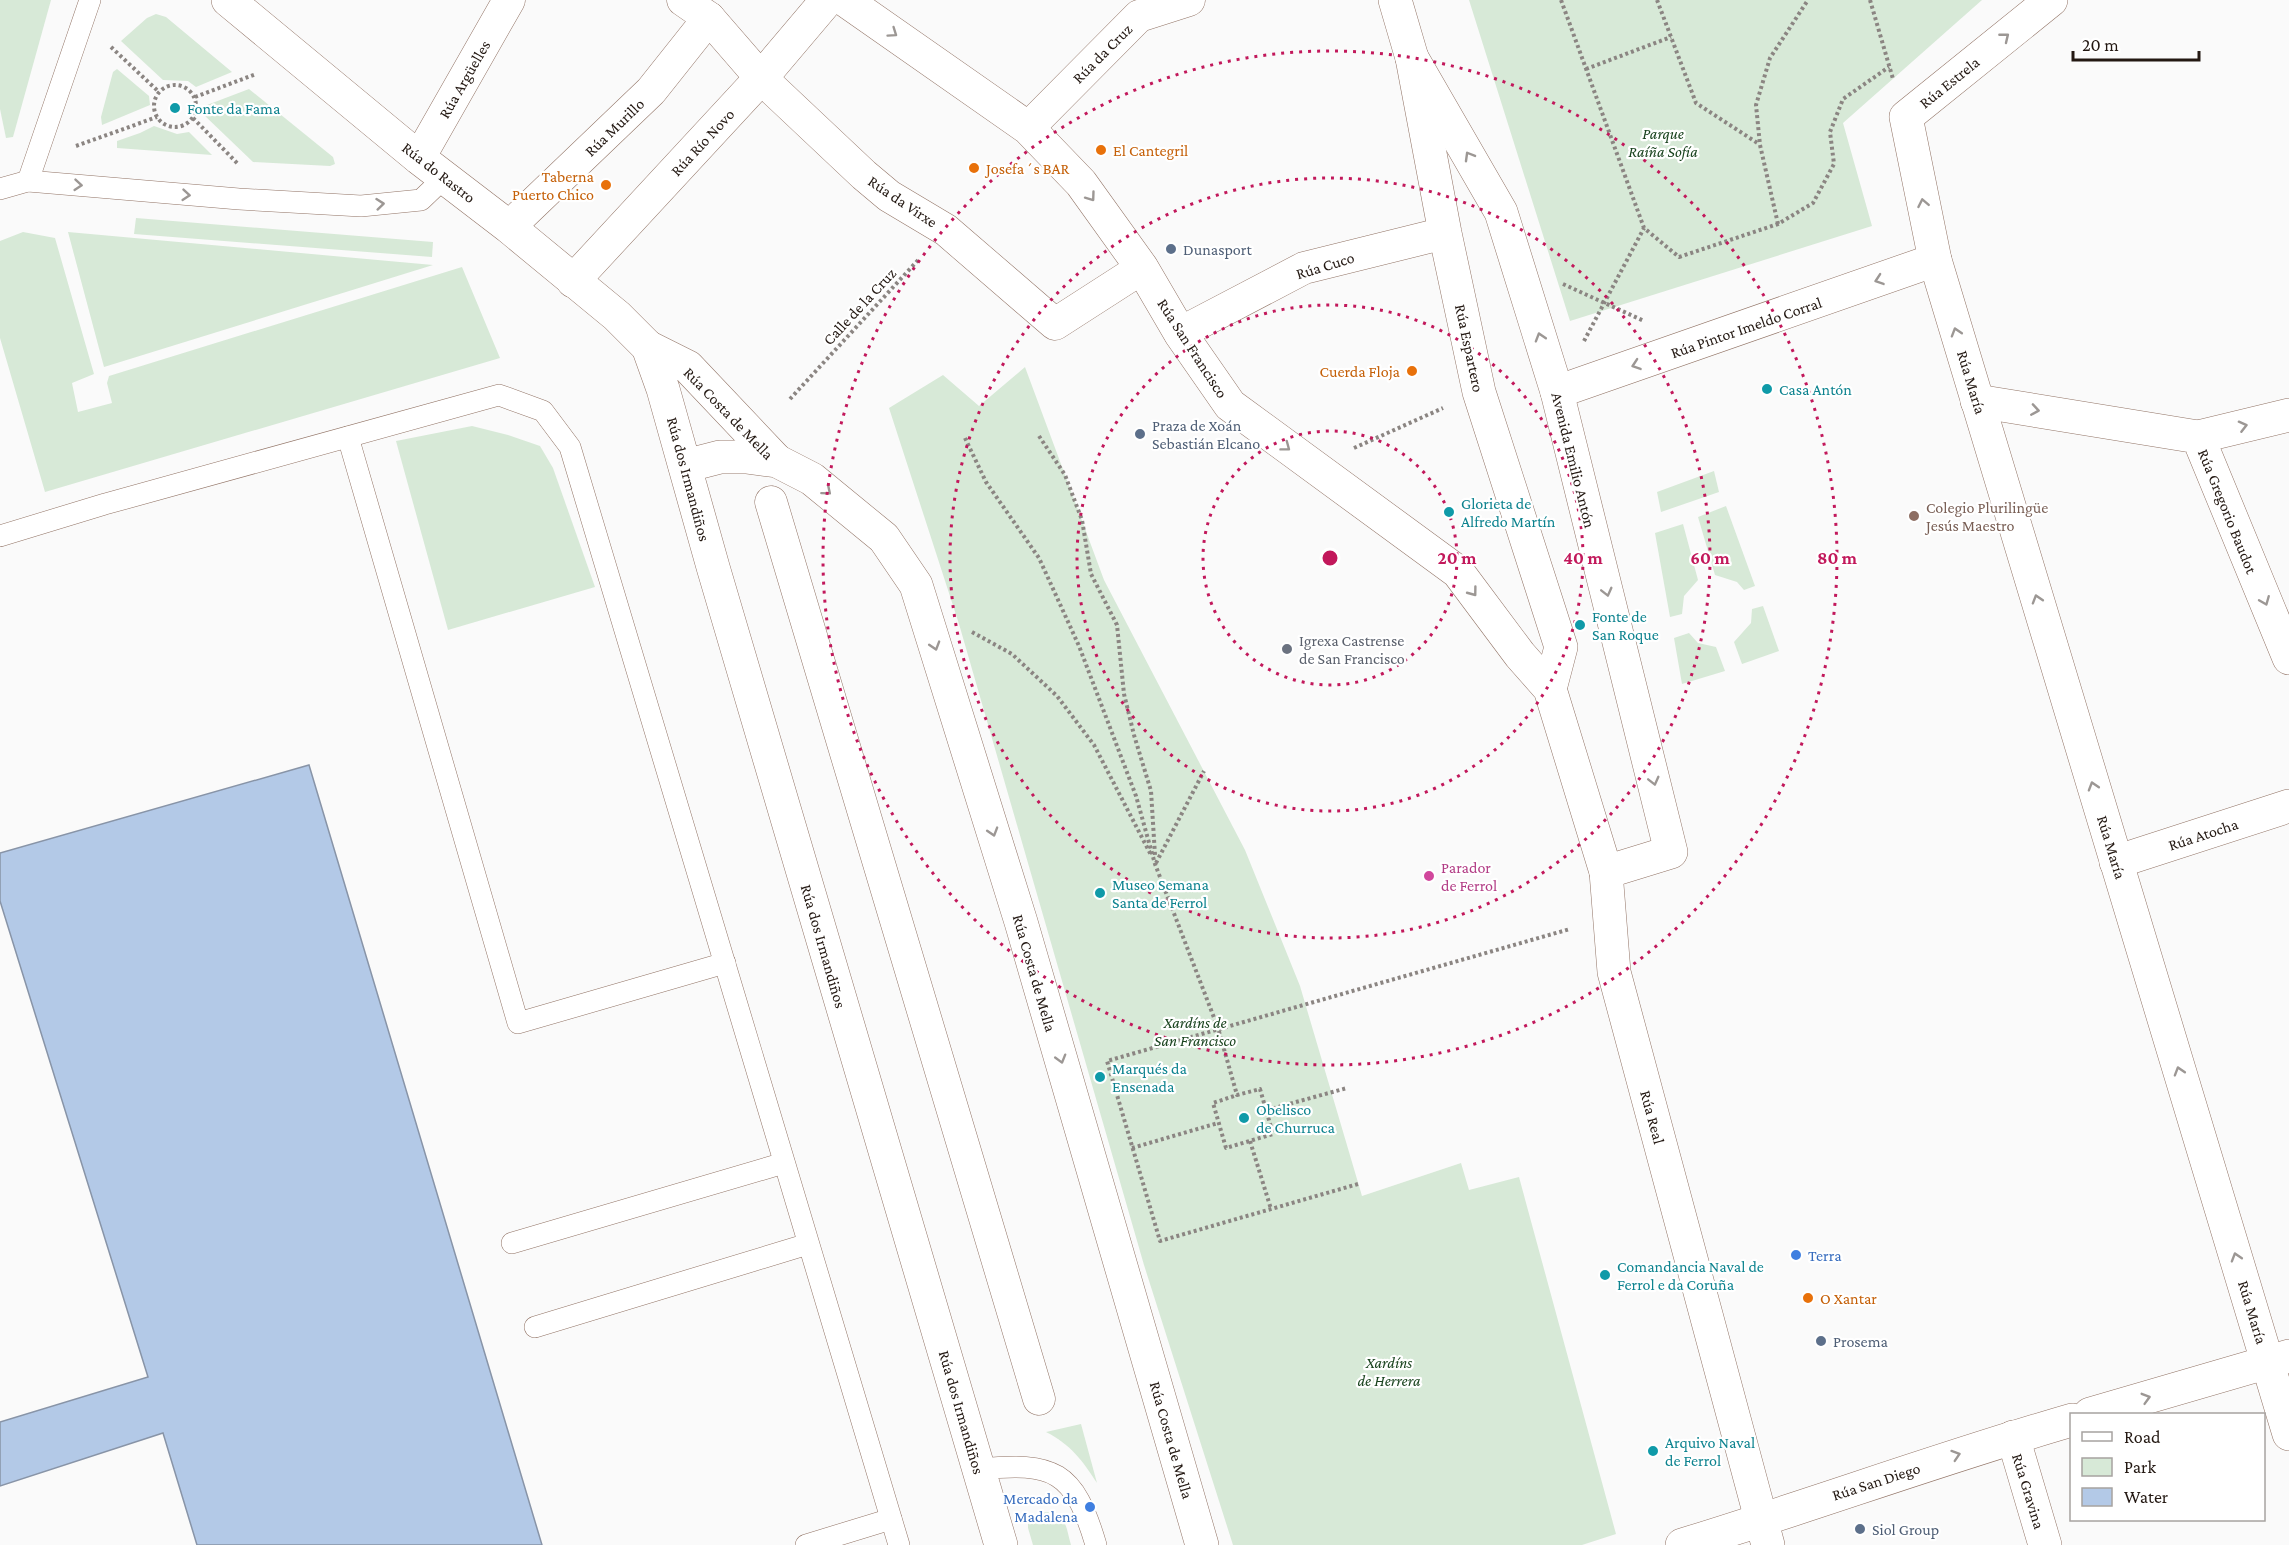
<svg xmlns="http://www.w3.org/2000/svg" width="2289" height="1545" font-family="'Crimson Pro',serif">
  <rect width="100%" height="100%" fill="#fafafa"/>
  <!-- green -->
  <g fill="#d7e9d7">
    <path d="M0,0H51L13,137L6,138L0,109Z"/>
    <path d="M1469,0H1982L1843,123L1872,226L1570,321Z"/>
    <path d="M156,14L166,17L232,72L196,87L188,81L163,80L121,41L147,18Z"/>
    <path d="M117,69L149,96L150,105L102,125L101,117L113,72Z"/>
    <path d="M249,89L333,157L335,164L330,166L253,162L204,115L207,105Z"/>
    <path d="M154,126L177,134L189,132L212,155L117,148V141L140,133Z"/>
    <path d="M136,218L433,242L432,257L134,234Z"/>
    <path d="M23,232L55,238L94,374L72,383L78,412L112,403L107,383L109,376L462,267L500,358L45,492L0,338V241Z"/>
    <path d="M68,232L433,265L104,367Z"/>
    <path d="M1025,367L1104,580L1245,850L1300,986L1362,1196L1461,1163L1469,1190L1519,1177L1616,1534L1582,1545H1233L1144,1265L959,624L889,408L943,375L979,406Z"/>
    <path d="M472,426L508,435L540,446L553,468L595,587L448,630L396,441Z"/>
    <path d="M1714,471L1719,492L1661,512L1657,492Z"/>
    <path d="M1726,506L1755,586L1744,590L1737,582L1715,575L1698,517Z"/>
    <path d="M1683,524L1698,580L1684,596L1682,614L1670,617L1655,533Z"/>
    <path d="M1763,606L1779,651L1742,664L1734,642L1751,623L1752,609Z"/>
    <path d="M1689,633L1698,643L1716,647L1725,671L1682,684L1674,638Z"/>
    <path d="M1081,1424L1097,1483C1083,1461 1070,1444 1046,1432Z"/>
    <path d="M1047,1512C1067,1514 1066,1528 1071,1545H1033L1028,1528V1520L1036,1514Z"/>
  </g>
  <!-- water -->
  <path fill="#b3c9e7" stroke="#8894a7" stroke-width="1.5" d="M309,765L542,1545H197L163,1433L0,1486V1422L148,1377L0,901V853Z"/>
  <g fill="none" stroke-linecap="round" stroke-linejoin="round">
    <defs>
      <g id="service">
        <path d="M28,181L90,0"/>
        <path d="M0,189L28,181L239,199L361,206L421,200L445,177"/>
        <path d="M348,437L518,1023L725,963"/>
        <path d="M0,536L105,504L499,395L543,411L570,447L899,1545"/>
        <path d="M512,1243L784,1163"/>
        <path d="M535,1327L808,1244"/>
        <path d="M979,1469C1054,1462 1074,1470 1096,1545"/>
        <path d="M806,1545L891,1519"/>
      </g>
      <g id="pedestrian">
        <path d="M683,0L709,18L761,78L864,175L889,196L946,230L1055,324L1142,268"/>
        <path d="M1028,128L1139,16L1189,0"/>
        <path d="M419,158L509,0"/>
        <path d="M509,227L651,91L709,18"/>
        <path d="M1180,333L1304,268L1445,233"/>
        <path d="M771,502L1039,1399"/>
      </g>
      <g id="minor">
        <path d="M845,0L1028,128L1081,183L1142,268L1180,333L1230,405L1458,572L1520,655L1550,689L1606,872L1614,972L1768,1545"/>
        <path d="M1395,0L1412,58L1445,233L1479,392L1561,647L1550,689"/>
        <path d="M2051,0L1906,117L1935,260L2289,1434"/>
        <path d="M1412,58L1501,212L1557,392L1671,852L1606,872"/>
        <path d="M573,281L761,78L827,0"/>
        <path d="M648,347L688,367L777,461"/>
        <path d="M1557,392L1935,260"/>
        <path d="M1977,401L2198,437L2289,658"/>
        <path d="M2198,437L2289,415"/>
        <path d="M685,466L720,457H746L777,461L812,479L884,538L916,585L1021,922L1202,1545"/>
        <path d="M2116,862L2289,806"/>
        <path d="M2090,1414L2289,1356"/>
        <path d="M2013,1437L2045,1545"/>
        <path d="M1682,1545C1813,1505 1941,1458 2072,1420"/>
      </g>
      <path id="secondary" d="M228,0L419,158L509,227L617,316L648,347L663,389L713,567L1001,1545"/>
    </defs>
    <!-- service casing -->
    <use href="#service" stroke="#927466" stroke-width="22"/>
    <!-- pedestrian casing -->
    <use href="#pedestrian" stroke="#927466" stroke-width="33"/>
    <!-- minor casing -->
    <use href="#minor" stroke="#927466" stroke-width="34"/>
    <!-- secondary casing -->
    <use href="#secondary" stroke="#927466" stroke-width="34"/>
    <!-- path -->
    <g stroke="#8b8582" stroke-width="4" stroke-dasharray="3 3" stroke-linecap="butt">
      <path d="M1561,0L1644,228L1679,257L1778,224L1813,203L1834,164L1830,132L1843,99L1889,67"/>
      <path d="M1657,0L1696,103L1759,144"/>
      <path d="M1870,0L1893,79"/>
      <path d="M111,47L159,92"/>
      <path d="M1586,69L1671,37"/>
      <circle cx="175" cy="106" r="21"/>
      <path d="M195,97L256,74"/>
      <path d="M193,118L239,165"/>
      <path d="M76,146L157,117"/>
      <path d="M1778,224L1760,145L1756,105L1770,58L1808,0"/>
      <path d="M1563,284L1644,321"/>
      <path d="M1584,341L1644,228"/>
      <path d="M790,399L920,258"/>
      <path d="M1039,436L1065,475L1082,520L1091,574L1117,625L1124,694L1134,735L1151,791L1155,855"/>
      <path d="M965,438L986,482L1039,558L1079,646L1136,796L1155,864L1218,1028L1237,1095L1260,1089L1273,1134L1226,1148L1213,1103L1237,1095"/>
      <path d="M1354,448L1443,408"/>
      <path d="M972,632L1012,654L1057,696L1094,745L1151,855"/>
      <path d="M1156,863L1204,771"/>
      <path d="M1267,1110L1347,1088"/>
      <path d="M1250,1141L1271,1209"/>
      <path d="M1132,1148L1218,1123"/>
      <path d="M1358,1184L1160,1241L1107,1061L1570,929"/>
    </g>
    <!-- service -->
    <use href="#service" stroke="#fff" stroke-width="21"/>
    <!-- pedestrian -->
    <use href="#pedestrian" stroke="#fff" stroke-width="32"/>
    <!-- minor -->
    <use href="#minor" stroke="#fff" stroke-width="33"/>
    <!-- secondary -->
    <use href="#secondary" stroke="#fff" stroke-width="33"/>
  </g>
  <!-- one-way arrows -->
  <defs><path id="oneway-chevron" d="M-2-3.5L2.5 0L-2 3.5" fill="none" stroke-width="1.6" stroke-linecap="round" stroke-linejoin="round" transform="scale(1.5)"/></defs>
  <g stroke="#9c9794">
    <use href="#oneway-chevron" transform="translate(893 33) rotate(35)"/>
    <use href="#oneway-chevron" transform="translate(2005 37) rotate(-39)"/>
    <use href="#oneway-chevron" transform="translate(1469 156) rotate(-120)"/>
    <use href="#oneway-chevron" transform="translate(78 185) rotate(5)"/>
    <use href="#oneway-chevron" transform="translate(186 195) rotate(5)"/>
    <use href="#oneway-chevron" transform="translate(1091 197) rotate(54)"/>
    <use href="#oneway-chevron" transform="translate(1923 203) rotate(-101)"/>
    <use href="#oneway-chevron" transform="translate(380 204) rotate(-6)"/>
    <use href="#oneway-chevron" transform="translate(1879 280) rotate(161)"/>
    <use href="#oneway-chevron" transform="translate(1956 332) rotate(-107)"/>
    <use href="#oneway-chevron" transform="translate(1540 337) rotate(-107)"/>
    <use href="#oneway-chevron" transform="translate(1636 365) rotate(161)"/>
    <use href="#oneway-chevron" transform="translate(2035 410) rotate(9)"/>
    <use href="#oneway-chevron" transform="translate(2243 426) rotate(-14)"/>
    <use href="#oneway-chevron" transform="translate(1286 447) rotate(37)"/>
    <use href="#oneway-chevron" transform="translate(827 491) rotate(40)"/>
    <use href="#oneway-chevron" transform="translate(1473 592) rotate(53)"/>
    <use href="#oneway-chevron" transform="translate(1607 592) rotate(76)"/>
    <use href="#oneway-chevron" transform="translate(2037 599) rotate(-107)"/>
    <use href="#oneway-chevron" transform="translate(2265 601) rotate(68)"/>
    <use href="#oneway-chevron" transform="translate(935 646) rotate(73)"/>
    <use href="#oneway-chevron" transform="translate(1654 781) rotate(76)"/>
    <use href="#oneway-chevron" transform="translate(2093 786) rotate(-107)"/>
    <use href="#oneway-chevron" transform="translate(993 832) rotate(73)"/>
    <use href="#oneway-chevron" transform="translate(1061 1059) rotate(74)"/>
    <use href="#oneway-chevron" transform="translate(2179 1071) rotate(-107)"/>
    <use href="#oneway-chevron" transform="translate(2236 1257) rotate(-107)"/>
    <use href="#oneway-chevron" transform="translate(2146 1398) rotate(-16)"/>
    <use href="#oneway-chevron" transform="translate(1956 1455) rotate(-18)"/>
  </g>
  <!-- distance rings -->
  <g fill="none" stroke="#c2185b" stroke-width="3" stroke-dasharray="3 6">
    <circle cx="1330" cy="558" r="127"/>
    <circle cx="1330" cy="558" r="253"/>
    <circle cx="1330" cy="558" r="380"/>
    <circle cx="1330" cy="558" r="507"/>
  </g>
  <!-- markers -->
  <g fill="#0f9aa8" stroke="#fff" stroke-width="2">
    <circle cx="175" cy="108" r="6"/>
    <circle cx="1767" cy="389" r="6"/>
    <circle cx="1449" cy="512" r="6"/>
    <circle cx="1580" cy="625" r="6"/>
    <circle cx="1100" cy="893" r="6"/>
    <circle cx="1100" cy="1077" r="6"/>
    <circle cx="1244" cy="1118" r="6"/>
    <circle cx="1605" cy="1275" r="6"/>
    <circle cx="1653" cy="1451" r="6"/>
  </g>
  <g fill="#e8710a" stroke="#fff" stroke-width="2">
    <circle cx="1101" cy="150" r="6"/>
    <circle cx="974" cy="168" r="6"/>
    <circle cx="606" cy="185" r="6"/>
    <circle cx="1412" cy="371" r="6"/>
    <circle cx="1808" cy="1298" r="6"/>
  </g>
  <g fill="#5c6f8a" stroke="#fff" stroke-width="2">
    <circle cx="1171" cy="249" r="6"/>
    <circle cx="1140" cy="434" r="6"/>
    <circle cx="1821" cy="1341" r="6"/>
    <circle cx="1860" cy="1529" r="6"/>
  </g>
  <circle fill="#8d6e63" stroke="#fff" stroke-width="2" cx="1914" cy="516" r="6"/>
  <circle fill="#6b7280" stroke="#fff" stroke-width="2" cx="1287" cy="649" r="6"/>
  <circle fill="#d1479c" stroke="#fff" stroke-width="2" cx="1429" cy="876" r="6"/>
  <g fill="#3f7fe0" stroke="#fff" stroke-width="2">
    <circle cx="1796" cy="1255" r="6"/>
    <circle cx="1090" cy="1507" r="6"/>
  </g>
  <g text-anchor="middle" stroke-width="4.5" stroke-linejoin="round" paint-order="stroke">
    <!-- street labels -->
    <g font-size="16" fill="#231812" stroke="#fff">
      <text transform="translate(1102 53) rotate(-45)" y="6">Rúa da Cruz</text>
      <text transform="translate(464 79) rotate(-60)" y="6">Rúa Argüelles</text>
      <text transform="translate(1949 82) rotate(-39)" y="6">Rúa Estrela</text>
      <text transform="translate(614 127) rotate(-44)" y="6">Rúa Murillo</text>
      <text transform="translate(702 142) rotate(-47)" y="6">Rúa Río Novo</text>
      <text transform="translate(439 172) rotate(38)" y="6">Rúa do Rastro</text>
      <text transform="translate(903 201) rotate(34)" y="6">Rúa da Virxe</text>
      <text transform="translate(1325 265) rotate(-17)" y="6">Rúa Cuco</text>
      <text transform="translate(859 306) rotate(-47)" y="6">Calle de la Cruz</text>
      <text transform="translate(1746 327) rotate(-19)" y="6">Rúa Pintor Imeldo Corral</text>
      <text transform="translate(1193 348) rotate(57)" y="6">Rúa San Francisco</text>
      <text transform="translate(1470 348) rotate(78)" y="6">Rúa Espartero</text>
      <text transform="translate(1972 382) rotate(73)" y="6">Rúa María</text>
      <text transform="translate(729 413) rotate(46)" y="6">Rúa Costa de Mella</text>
      <text transform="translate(1574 460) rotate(76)" y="6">Avenida Emilio Antón</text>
      <text transform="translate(689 479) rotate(75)" y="6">Rúa dos Irmandiños</text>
      <text transform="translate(2228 511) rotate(68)" y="6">Rúa Gregorio Baudot</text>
      <text transform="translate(2203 834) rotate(-18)" y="6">Rúa Atocha</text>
      <text transform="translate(2112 847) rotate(73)" y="6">Rúa María</text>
      <text transform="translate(824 946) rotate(74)" y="6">Rúa dos Irmandiños</text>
      <text transform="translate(1035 973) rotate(74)" y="6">Rúa Costa de Mella</text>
      <text transform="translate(1653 1117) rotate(75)" y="6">Rúa Real</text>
      <text transform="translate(2253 1312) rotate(73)" y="6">Rúa María</text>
      <text transform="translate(962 1412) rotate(74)" y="6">Rúa dos Irmandiños</text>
      <text transform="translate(1172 1440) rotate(74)" y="6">Rúa Costa de Mella</text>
      <text transform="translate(1876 1481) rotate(-18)" y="6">Rúa San Diego</text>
      <text transform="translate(2029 1491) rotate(73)" y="6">Rúa Gravina</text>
    </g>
    <!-- culture labels -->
    <g font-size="16" fill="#0d838f" stroke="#fff" text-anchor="start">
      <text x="187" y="114">Fonte da Fama</text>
      <text x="1779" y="395">Casa Antón</text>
      <text x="1461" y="509">Glorieta de<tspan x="1461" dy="18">Alfredo Martín</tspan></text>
      <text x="1592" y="622">Fonte de<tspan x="1592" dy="18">San Roque</tspan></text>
      <text x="1112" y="890">Museo Semana<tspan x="1112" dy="18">Santa de Ferrol</tspan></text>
      <text x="1112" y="1074">Marqués da<tspan x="1112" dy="18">Ensenada</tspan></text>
      <text x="1256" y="1115">Obelisco<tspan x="1256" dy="18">de Churruca</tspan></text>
      <text x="1617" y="1272">Comandancia Naval de<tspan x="1617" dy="18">Ferrol e da Coruña</tspan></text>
      <text x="1665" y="1448">Arquivo Naval<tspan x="1665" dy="18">de Ferrol</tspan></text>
    </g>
    <!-- park labels -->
    <g font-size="16" font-style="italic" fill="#19431e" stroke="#fff">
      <text x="1663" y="139">Parque<tspan x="1663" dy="18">Raíña Sofía</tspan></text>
      <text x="1195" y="1028">Xardíns de<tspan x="1195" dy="18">San Francisco</tspan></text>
      <text x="1389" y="1368">Xardíns<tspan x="1389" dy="18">de Herrera</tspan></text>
    </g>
    <!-- food labels -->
    <g font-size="16" fill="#c56008" stroke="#fff" text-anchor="start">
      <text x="1113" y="156">El Cantegril</text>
      <text x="986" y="174">Josefa´s BAR</text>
      <text x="594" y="182" text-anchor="end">Taberna<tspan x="594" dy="18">Puerto Chico</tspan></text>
      <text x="1400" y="377" text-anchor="end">Cuerda Floja</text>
      <text x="1820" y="1304">O Xantar</text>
    </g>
    <!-- service labels -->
    <g font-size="16" fill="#4e5e75" stroke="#fff" text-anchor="start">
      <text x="1183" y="255">Dunasport</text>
      <text x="1152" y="431">Praza de Xoán<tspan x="1152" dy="18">Sebastián Elcano</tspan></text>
      <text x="1833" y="1347">Prosema</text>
      <text x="1872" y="1535">Siol Group</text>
    </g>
    <!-- education labels -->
    <g font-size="16" fill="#785e54" stroke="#fff" text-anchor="start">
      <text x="1926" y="513">Colegio Plurilingüe<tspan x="1926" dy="18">Jesús Maestro</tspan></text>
    </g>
    <!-- worship labels -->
    <g font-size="16" fill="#5b616d" stroke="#fff" text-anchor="start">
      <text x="1299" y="646">Igrexa Castrense<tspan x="1299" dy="18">de San Francisco</tspan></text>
    </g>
    <!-- hotel labels -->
    <g font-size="16" fill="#b23c85" stroke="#fff" text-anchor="start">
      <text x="1441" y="873">Parador<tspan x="1441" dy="18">de Ferrol</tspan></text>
    </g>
    <!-- shop labels -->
    <g font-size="16" fill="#366cbe" stroke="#fff" text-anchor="start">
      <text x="1808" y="1261">Terra</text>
      <text x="1078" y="1504" text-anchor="end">Mercado da<tspan x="1078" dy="18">Madalena</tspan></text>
    </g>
  </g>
  <circle cx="1330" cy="558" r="9" fill="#c2185b" stroke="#fff" stroke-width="3"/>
  <g font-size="18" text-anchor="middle" font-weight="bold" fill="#c2185b" stroke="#fff" stroke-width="4.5" stroke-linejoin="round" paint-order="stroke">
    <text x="1457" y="564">20 m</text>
    <text x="1583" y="564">40 m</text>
    <text x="1710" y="564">60 m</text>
    <text x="1837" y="564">80 m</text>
  </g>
  <!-- legend -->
  <rect x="2070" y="1413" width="195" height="108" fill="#ffffff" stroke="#a7a3a0" stroke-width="1.5"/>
  <rect x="2082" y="1432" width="30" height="9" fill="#ffffff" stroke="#a7a3a0" stroke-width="1.5"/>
  <text x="2124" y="1443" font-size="18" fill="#231812">Road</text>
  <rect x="2082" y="1458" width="30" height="18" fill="#d7e9d7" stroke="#a7a3a0" stroke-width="1.5"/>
  <text x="2124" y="1473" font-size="18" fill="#231812">Park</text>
  <rect x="2082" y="1488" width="30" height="18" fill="#b3c9e7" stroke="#a7a3a0" stroke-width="1.5"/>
  <text x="2124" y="1503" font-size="18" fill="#231812">Water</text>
  <!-- scale -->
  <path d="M2073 51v9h126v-9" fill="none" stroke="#231812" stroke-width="3"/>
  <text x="2082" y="51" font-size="18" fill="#231812" stroke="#ffffff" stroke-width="4.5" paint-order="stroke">20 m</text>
</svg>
